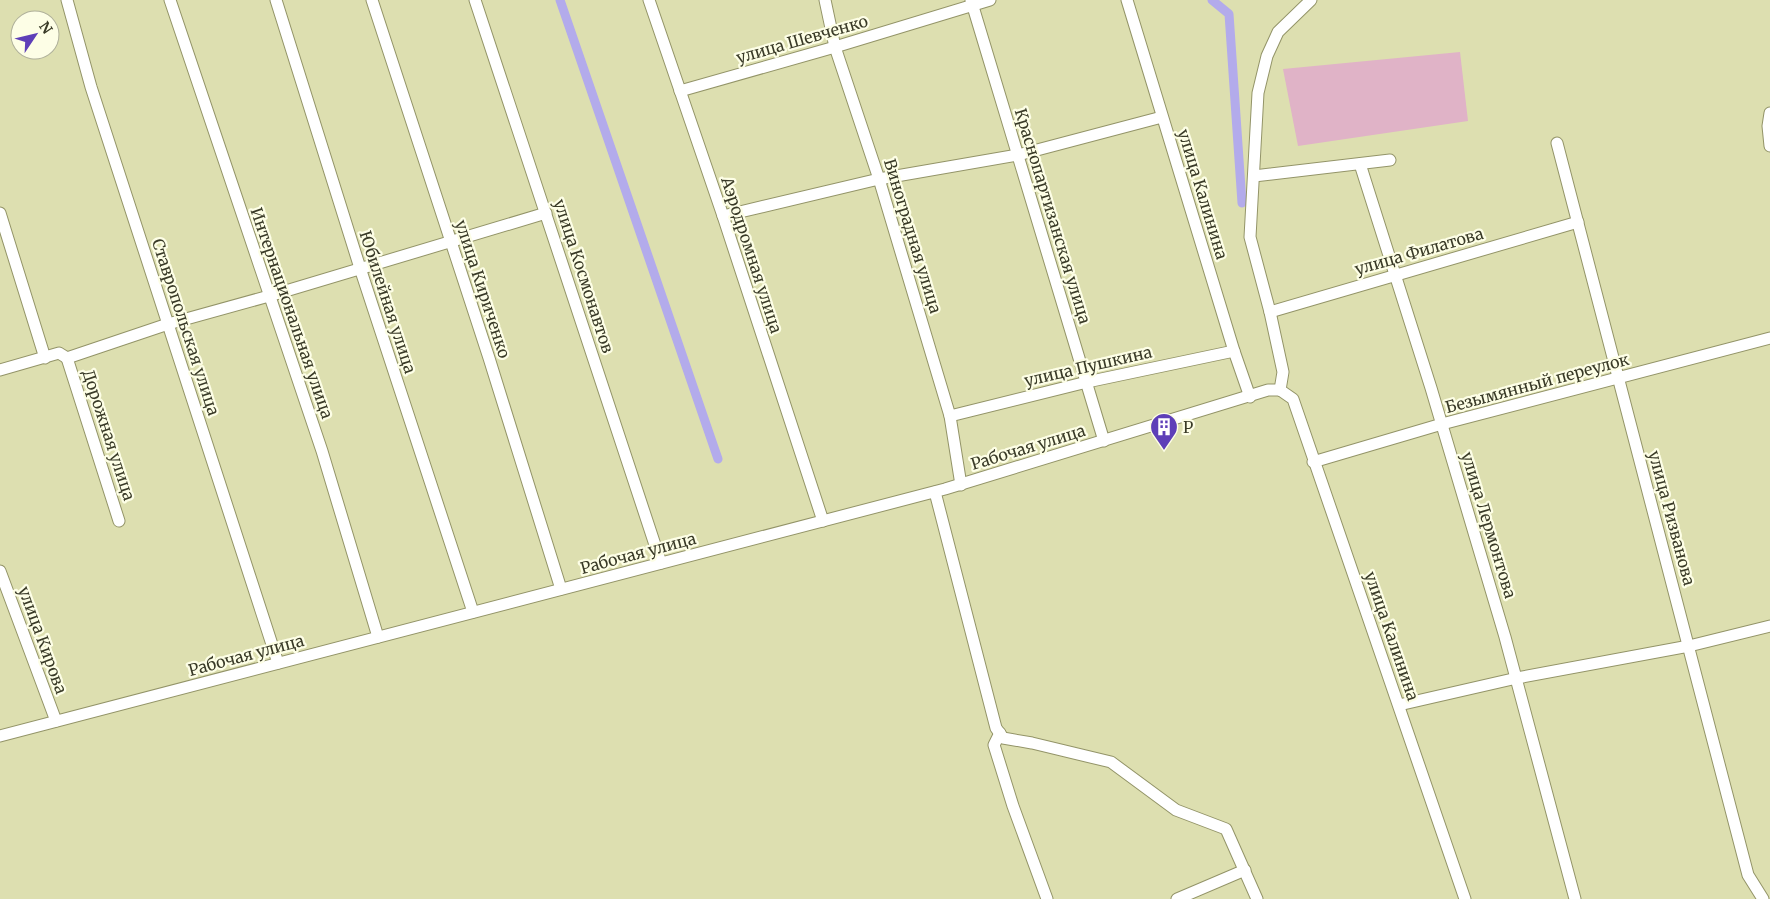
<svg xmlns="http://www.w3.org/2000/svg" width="1770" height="899" font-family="Merriweather,serif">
  <rect width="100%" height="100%" fill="#dddfb0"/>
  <!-- green -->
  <path fill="#e0b3c7" d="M1460,52L1468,121L1298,146L1283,69Z"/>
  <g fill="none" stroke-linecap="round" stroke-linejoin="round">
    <!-- canal -->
    <g stroke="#b3abeb" stroke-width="9">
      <path d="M560,0L718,459"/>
      <path d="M1212,0L1229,14L1242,203"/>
    </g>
    <defs>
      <g id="minor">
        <path d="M67,0L91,87L278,663"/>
        <path d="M170,0L322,451L378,637"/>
        <path d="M276,0L360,268L473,612"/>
        <path d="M372,0L489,358L561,589"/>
        <path d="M475,0L661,563"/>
        <path d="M649,0L723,216L823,521"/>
        <path d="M825,0L835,47L879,179L950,416L961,485"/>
        <path d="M971,0L1104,441"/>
        <path d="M1127,0L1234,351L1250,397"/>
        <path d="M680,91L835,47L990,0"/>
        <path d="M1770,113L1768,126L1770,146"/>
        <path d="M1557,143L1748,875L1763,899"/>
        <path d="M1360,164L1431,388L1505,637L1575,899"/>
        <path d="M1254,176L1390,160"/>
        <path d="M0,213L45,358"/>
        <path d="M723,216L879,179L1018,155L1162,117"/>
        <path d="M1270,312L1578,222"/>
        <path d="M67,358L119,521"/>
        <path d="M0,370L59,353L67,358L168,324L269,296L546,213"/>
        <path d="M1280,390L1293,399L1465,899"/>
        <path d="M1280,390L1283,372L1270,312L1250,237L1258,93L1267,56L1278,32L1311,0"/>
        <path d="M950,416L1087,382L1234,351"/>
        <path d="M1313,462L1442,424L1770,338"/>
        <path d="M935,492L996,728L1003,738L1032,743L1111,762L1176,810L1226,829L1257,899"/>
        <path d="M0,571L56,721"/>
        <path d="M1399,705L1517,678L1689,646L1770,626"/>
        <path d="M1000,733L994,745L1013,806L1047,899"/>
        <path d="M0,736L945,489L1268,390H1280"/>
        <path d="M1177,899L1245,870"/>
      </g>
    </defs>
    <!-- minor casing -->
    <use href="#minor" stroke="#939468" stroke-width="13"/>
    <!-- minor -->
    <use href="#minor" stroke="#fff" stroke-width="11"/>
  </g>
  <!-- icons -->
  <defs>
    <symbol id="building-pin" viewBox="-11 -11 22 30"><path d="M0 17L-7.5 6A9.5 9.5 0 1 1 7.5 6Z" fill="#5e3fb8" stroke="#fdfee6"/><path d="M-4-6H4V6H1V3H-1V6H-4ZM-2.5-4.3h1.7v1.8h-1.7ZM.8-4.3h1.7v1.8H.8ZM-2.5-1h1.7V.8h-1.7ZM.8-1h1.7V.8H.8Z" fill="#fff"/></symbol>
  </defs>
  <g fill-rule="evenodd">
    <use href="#building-pin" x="1148" y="411" width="32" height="43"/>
  </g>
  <g text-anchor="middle" stroke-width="4.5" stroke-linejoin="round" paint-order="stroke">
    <!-- street labels -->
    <g font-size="16" fill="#393a27" stroke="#fdfee6">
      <text transform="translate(802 39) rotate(-16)" y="6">улица Шевченко</text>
      <text transform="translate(1203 194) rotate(73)" y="6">улица Калинина</text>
      <text transform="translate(1053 216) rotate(73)" y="6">Краснопартизанская улица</text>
      <text transform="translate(913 236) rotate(73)" y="6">Виноградная улица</text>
      <text transform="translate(1419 251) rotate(-16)" y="6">улица Филатова</text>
      <text transform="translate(752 255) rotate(72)" y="6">Аэродромная улица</text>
      <text transform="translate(584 276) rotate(72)" y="6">улица Космонавтов</text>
      <text transform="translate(483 289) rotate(72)" y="6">улица Кириченко</text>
      <text transform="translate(388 302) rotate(72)" y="6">Юбилейная улица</text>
      <text transform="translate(292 313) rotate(71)" y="6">Интернациональная улица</text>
      <text transform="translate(186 327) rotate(72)" y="6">Ставропольская улица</text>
      <text transform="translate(1088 366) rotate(-13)" y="6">улица Пушкина</text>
      <text transform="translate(1537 383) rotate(-15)" y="6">Безымянный переулок</text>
      <text transform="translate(109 435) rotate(72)" y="6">Дорожная улица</text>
      <text transform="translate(1028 447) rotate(-17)" y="6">Рабочая улица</text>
      <text transform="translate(1672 518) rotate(75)" y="6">улица Ризванова</text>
      <text transform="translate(1489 525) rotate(73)" y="6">улица Лермонтова</text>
      <text transform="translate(638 553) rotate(-15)" y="6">Рабочая улица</text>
      <text transform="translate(1392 636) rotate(71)" y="6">улица Калинина</text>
      <text transform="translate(43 640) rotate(70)" y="6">улица Кирова</text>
      <text transform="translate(246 655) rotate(-15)" y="6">Рабочая улица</text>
    </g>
    <!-- poi labels -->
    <g font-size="16" fill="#393a27" stroke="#fdfee6" text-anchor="start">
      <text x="1183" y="433">Р</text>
    </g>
  </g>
  <!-- north arrow -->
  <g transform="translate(35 35) rotate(55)"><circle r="24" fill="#fdfee6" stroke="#afb09a"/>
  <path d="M0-4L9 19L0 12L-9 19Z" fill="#5e3fb8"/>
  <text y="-8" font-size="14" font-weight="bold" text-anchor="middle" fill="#393a27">N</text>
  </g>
</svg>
